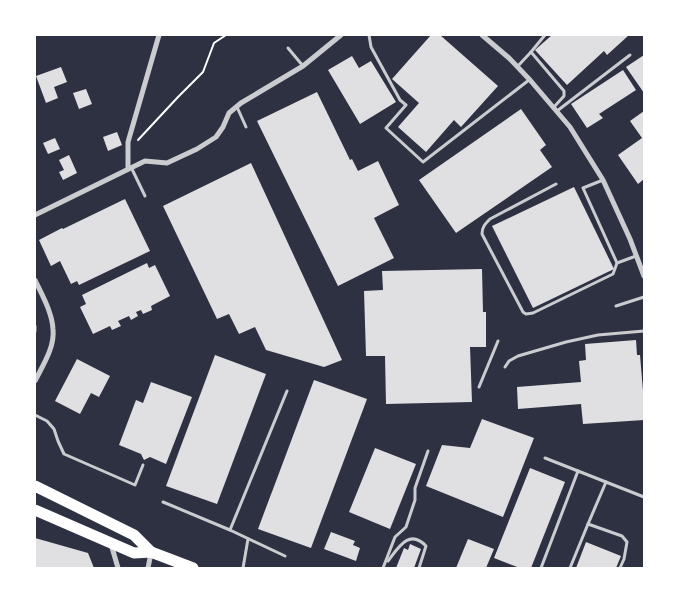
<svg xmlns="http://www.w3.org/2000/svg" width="679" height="603" font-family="Barlow,sans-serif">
  <rect width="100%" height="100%" fill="#2d3142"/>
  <!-- building -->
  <g fill="#e0e0e3">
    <path d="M431,35H440L498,86L461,127L454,120L426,152L398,127L419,103L392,79Z"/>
    <path d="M552,35H629L607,55L604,51L567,85L535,50Z"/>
    <path d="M644,55V93L626,67Z"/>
    <path d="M352,56L359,68L371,61L396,102L360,124L328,70Z"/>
    <path d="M61,67L67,82L54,87L58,98L46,103L36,76Z"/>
    <path d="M623,70L636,90L599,114L603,118L587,128L571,104Z"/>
    <path d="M86,89L92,104L79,109L73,93Z"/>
    <path d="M317,92L350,160L352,159L358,171L378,161L399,205L374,218L394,258L338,286L257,121Z"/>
    <path d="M521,109L546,145L540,150L552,167L456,233L419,180Z"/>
    <path d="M644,111V179L638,184L618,155L642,138L630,121Z"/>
    <path d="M117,132L122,145L108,151L103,137Z"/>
    <path d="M55,138L60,149L48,154L43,143Z"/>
    <path d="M69,155L77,173L63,180L59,172L64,170L59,160Z"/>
    <path d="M251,163L342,360L324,367L266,350L255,327L239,334L229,314L217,319L163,206Z"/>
    <path d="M574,187L614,269L533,308L492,226Z"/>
    <path d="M125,199L150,251L79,285L77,281L71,284L60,261L51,266L39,240L62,228L63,229Z"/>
    <path d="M147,263L149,268L155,265L170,296L151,306L152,310L143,314L141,310L136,312L138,316L131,320L129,316L118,321L121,326L112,330L110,326L93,334L80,307L86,304L82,295Z"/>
    <path d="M482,269L483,312H486V347H470L472,402L386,404L385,356H366L364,291L383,290L382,271Z"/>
    <path d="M636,340L637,355H640L643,391H644V420L583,424L581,404L518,409L517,387L581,382L579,361L586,360L585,344Z"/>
    <path d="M215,355L266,374L217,504L166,486Z"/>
    <path d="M77,359L110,376L99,397L91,393L80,414L55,401Z"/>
    <path d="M314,380L367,399L311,548L258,529Z"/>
    <path d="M151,382L192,397L166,464L150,457L144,460L141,454L119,445L136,400L143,403Z"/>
    <path d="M482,419L534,438L503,517L426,486L442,445L470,448Z"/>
    <path d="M375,448L416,464L390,529L349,512Z"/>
    <path d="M530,468L565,482L531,568H520L494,558Z"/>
    <path d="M331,532L355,541L353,545L360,548L356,561L324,549Z"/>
    <path d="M35,538L88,553L94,568H35Z"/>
    <path d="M468,539L494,549L486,568H456Z"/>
    <path d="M586,542L621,556L616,568H576Z"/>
    <path d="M410,544L421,549L414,568H396L404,548L408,550Z"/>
  </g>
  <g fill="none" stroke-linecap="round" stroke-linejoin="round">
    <!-- path -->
    <path stroke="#fff" stroke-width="2" d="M138,140L178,97L203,72L214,43L226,35"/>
    <!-- service -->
    <g stroke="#caccd0" stroke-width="3">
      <path d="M369,35L371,47L400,100L406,105L386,128L423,162L529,80"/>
      <path d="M288,48L303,66"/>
      <path d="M531,52L545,35"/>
      <path d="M517,67L531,52L564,91V96L554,107"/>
      <path d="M237,107L246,127"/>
      <path d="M557,111L630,55"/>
      <path d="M131,167L145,196"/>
      <path d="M603,180L583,188L617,263L636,256"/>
      <path d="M556,184L490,219C485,224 482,227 482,234L523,312L526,314L533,313L613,274L617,263"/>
      <path d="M616,306L644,297"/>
      <path d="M35,326V331"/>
      <path d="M505,367L509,361L518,356L566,342L598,335L644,331"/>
      <path d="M479,387L498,341"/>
      <path d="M35,415L47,421L54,429L58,441L64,454L135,485L143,465"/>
      <path d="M545,458L644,497"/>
      <path d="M163,502L230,530L285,556"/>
      <path d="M588,524L606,482"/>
      <path d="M230,530L287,391"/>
      <path d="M388,561C398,548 409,528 426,546L419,568"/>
      <path d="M243,568L248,539"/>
      <path d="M383,568L395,537L406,527L415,500V488L428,451"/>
      <path d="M541,568L578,471"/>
      <path d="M570,568L588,524L622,536L627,542L624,559L620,568"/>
    </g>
    <!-- minor -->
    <g stroke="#caccd0" stroke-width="5">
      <path d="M482,35L509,58L530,80L570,127L603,180L630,239L644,276"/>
      <path d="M128,168V142L159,35"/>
      <path d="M35,215L145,161L167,163L197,149L216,137L223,127L229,113L241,103L303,66L341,35"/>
      <path d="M35,280C42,295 52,312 53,329C55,347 43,365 35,381"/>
      <path d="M111,544L118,568"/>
      <path d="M148,568L151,553"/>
    </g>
    <!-- trunk -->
    <g stroke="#fff" stroke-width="11">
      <path d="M35,486L134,535L151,552"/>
      <path d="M35,510L134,553L151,552L193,568"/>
    </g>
  </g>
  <!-- border -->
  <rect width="679" height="603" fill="none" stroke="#ffffff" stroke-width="72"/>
</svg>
